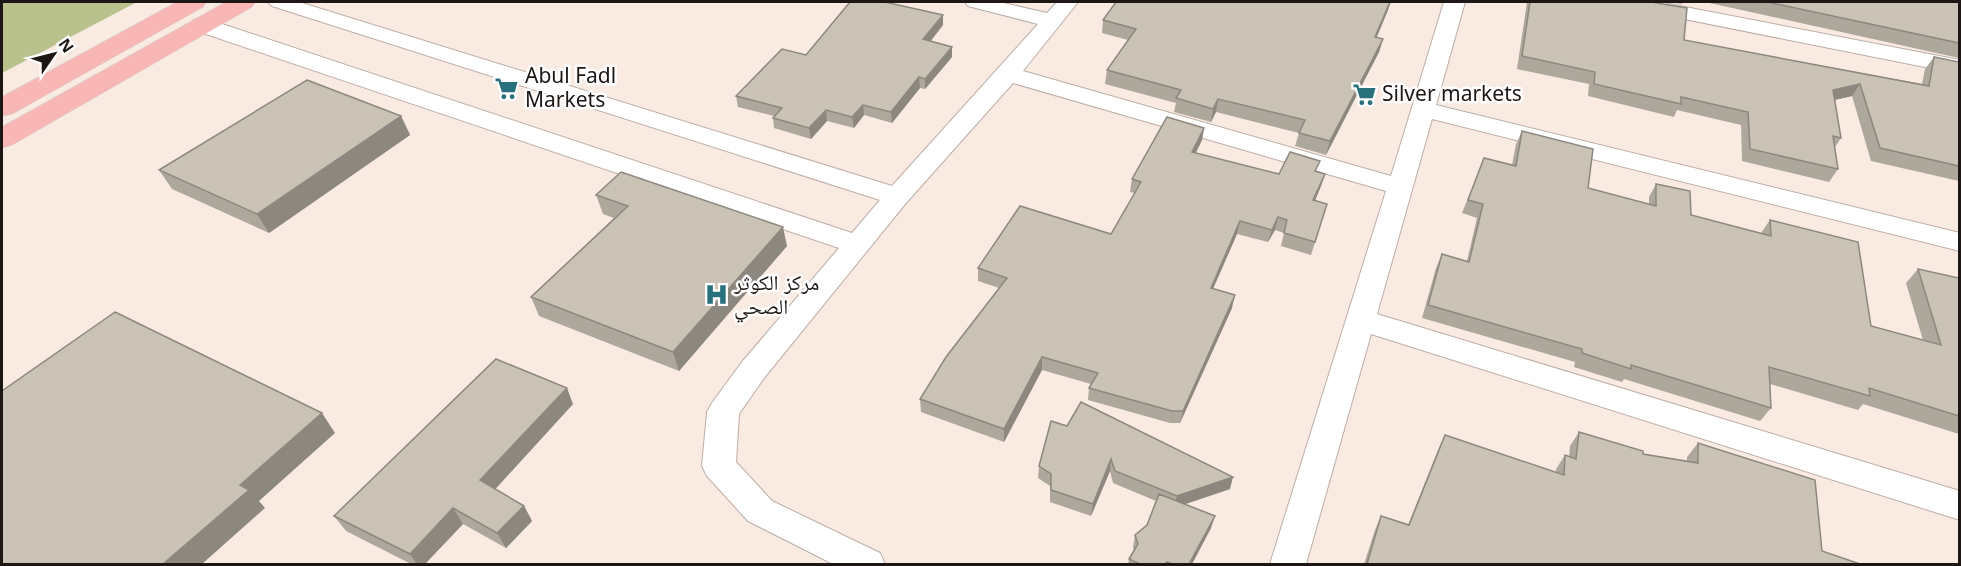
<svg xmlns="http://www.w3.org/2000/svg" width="1961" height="566" font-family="'Noto Sans','Noto Naskh Arabic',sans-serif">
  <rect width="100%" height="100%" fill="#faebe2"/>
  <!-- green -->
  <path fill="#b9c28d" d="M2,2H137L2,73Z"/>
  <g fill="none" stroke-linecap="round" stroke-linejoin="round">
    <defs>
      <g id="minor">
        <path d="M268,2H299L892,186L1038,24L968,6L965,2H999L1047,13L1057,2H1078L1023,71L1391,176L1444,2H1465L1436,105L1960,233V251L1432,119L1377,314L1960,491V520L1371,334L1306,564H1270L1386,191L1013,83L906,203L764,378L739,414L736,462L772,501L880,553L885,564H833L748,521L707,476L702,466L707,412L712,403L742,362L839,248L194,30L191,25L194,20L202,18L210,20L852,233L880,200L272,6Z"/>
        <path d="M1618,2H1659L1960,60V74L1629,8L1622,6Z"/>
      </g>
      <g id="primary">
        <path d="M177,2H206L203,7L12,114L2,116V97Z"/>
        <path d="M226,2H255L252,7L12,145L2,148V127Z"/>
      </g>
    </defs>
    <!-- minor casing -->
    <use href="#minor" stroke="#bcaea6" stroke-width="2"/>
    <!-- primary casing -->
    <use href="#primary" stroke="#d2d1d0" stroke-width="1"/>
    <!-- minor -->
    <use href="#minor" fill="#fff" fill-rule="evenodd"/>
    <!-- primary -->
    <use href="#primary" fill="#f8b6b4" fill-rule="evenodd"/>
  </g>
  <!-- wall -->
  <g fill="#ada79c">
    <path d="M1116,2H1391L1388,10L1377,37L1383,39L1379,52L1326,155L1295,146L1299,133L1216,112L1211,122L1174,112L1176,103L1105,84L1107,70L1128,40L1102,33L1103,20Z"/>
    <path d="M1527,2H1651L1684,40L1922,84L1925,69L1934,57L1959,62V181L1871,161L1852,96L1835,100L1841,138L1835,147L1838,169L1829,182L1742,161L1741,125L1677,110L1674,117L1588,96L1589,84L1517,69Z"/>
    <path d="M1668,2H1684L1682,4Z"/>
    <path d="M1705,2H1959V58Z"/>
    <path d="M943,15V25L931,41L952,47V57L925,89L920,88L892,123L864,115L854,128L827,121L811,139L774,128L773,118L774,116L738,107L736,96Z"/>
    <path d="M401,116L410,135L269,233L172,189L159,170Z"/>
    <path d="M1204,128L1202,140L1195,153L1279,174L1317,171L1325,174L1321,186L1315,200L1327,204L1311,255L1281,246L1284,233L1275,230L1268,242L1237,234L1213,289L1232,308L1180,423H1170L1088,400L1089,388L1091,384L1042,370L1004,442L921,412L920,399L999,288L978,281V268L1111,234L1135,193L1130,192L1132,179Z"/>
    <path d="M1522,131L1588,188L1649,204V197L1656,184L1691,215L1761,233L1770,220L1871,326L1923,340L1906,283L1918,269L1959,278V434L1863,404L1858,410L1770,384L1771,408L1760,421L1624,379L1622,382L1574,367L1575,362L1422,318L1436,268L1442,254L1467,261L1477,218L1462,213L1484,158L1512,165L1516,144Z"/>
    <path d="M596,195L787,246L679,371L539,316L531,297L614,218L603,214Z"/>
    <path d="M573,404L495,489L524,506L532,521L506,548L463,524L425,564H411L346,531L334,516Z"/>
    <path d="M1051,421L1230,489L1185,504L1211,528L1192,564H1128L1129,559L1134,551L1133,547L1135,535L1147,525L1156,501L1113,483L1110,471L1091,516L1050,502V486L1038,478L1039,466Z"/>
    <path d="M1579,432L1643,454L1687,461V457L1698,443L1822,551L1860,564H1364L1375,530L1381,516L1408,525L1438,450L1445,435L1556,473V469L1565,455L1569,457L1570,446Z"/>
  </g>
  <!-- shaded-wall -->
  <g fill="#8d887f">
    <path d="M1390,2L1388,10L1371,50L1375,37Z"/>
    <path d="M943,15V25L924,49L923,39Z"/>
    <path d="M1383,39L1379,52L1326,155L1330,141Z"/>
    <path d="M952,47V57L925,89V79Z"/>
    <path d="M919,77L920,88L892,123L891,112Z"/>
    <path d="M1860,84L1852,96L1825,102L1833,90Z"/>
    <path d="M1218,99L1216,112L1211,122L1213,109Z"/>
    <path d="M863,105L864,115L854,128L852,117Z"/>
    <path d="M826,110L827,121L811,139L809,128Z"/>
    <path d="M401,116L410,135L269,233L257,214Z"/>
    <path d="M1204,128L1202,140L1190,165L1192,152Z"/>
    <path d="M1325,174L1321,186L1310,213L1313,200Z"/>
    <path d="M1278,217L1275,230L1268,242L1272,230Z"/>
    <path d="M1240,221L1237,234L1208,300L1211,288Z"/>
    <path d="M783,227L787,246L679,371L673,352Z"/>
    <path d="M1235,295L1232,308L1180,423L1183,411Z"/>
    <path d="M1042,357V370L1004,442V429Z"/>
    <path d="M567,388L573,404L489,496L480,480Z"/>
    <path d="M322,413L335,433L259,501L265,508L202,564H163L240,485Z"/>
    <path d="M1111,459L1110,471L1091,516L1093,504Z"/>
    <path d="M1233,477L1230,489L1174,508L1177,496Z"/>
    <path d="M524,506L532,521L506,548L497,533Z"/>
    <path d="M453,508L463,524L425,564H417L410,554Z"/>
    <path d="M1215,516L1211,528L1192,564H1189Z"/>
  </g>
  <!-- building -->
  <g fill="#c9c2b5" stroke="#8d887f" stroke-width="1.5">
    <path d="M850,2H885L943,15L923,39L952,47L925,79L919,77L891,112L863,105L852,117L826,110L809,128L773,118L782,108L736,96L782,49L806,55Z"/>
    <path d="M1116,2H1390L1375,37L1383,39L1330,141L1299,133L1305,120L1218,99L1213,109L1176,98L1181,90L1107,70L1136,29L1103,20Z"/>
    <path d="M1530,2H1651L1687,8L1684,40L1929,86L1934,57L1959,62V166L1880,148L1860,84L1833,90L1841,138L1833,136L1838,169L1750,149L1748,112L1681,97V104L1594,84L1595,72L1522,56Z"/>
    <path d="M1767,2H1959V43Z"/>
    <path d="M307,80L401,116L257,214L159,170Z"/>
    <path d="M1167,117L1204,128L1192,152L1279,174L1290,152L1320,161L1315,171L1325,174L1313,200L1327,204L1315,242L1284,233L1287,220L1278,217L1272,230L1240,221L1211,288L1235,295L1183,411H1172L1089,388L1098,373L1042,357L1004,429L920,399L946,357L1007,278L978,268L1020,206L1111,234L1141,182L1132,179Z"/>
    <path d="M1522,131L1593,149L1588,188L1656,206V184L1690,191L1691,215L1771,236L1770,220L1858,242L1871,326L1941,345L1918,269L1959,278V416L1869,388L1870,396L1769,367L1771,408L1631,365V369L1582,353V349L1428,305L1442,254L1469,262L1483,204L1468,200L1484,158L1516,166Z"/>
    <path d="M621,172L783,227L673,352L531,297L628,206L596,195Z"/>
    <path d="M115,312L322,413L240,485L249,490L163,564H2V391Z"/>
    <path d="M496,359L567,388L480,480L524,506L497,533L453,508L410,554L334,516Z"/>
    <path d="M1081,402L1233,477L1177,496L1115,471L1111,459L1093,504L1051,490V474L1039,466L1051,421L1067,426Z"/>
    <path d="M1579,432L1643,451V454L1698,463V443L1815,480L1822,551L1860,564H1367L1381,516L1409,525L1445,435L1564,475L1565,455L1576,459Z"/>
    <path d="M1159,494L1215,516L1189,564H1172L1167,562L1165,564H1140L1129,559L1138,544L1135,535L1147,525Z"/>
  </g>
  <!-- icons -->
  <defs>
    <symbol id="supermarket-bare" viewBox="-9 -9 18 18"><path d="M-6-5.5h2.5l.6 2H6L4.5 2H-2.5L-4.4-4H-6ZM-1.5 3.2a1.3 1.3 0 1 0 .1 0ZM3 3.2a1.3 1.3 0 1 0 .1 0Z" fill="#28707b" stroke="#fff" stroke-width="2.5" paint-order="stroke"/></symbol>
    <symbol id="hospital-bare" viewBox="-9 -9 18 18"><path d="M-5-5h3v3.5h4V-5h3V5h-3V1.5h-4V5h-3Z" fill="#28707b" stroke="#fff" stroke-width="2.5" paint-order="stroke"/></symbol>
  </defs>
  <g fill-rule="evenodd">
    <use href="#supermarket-bare" x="490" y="72" width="33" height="33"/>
    <use href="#supermarket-bare" x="1348" y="78" width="33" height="33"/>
    <use href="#hospital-bare" x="700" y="278" width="33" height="33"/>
  </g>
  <g text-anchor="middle" stroke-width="5" stroke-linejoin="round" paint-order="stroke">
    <!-- poi labels -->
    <g font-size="21" fill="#1c1714" stroke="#fff" text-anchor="start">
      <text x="525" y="83">Abul Fadl<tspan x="525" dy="24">Markets</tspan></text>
      <text x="1382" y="101">Silver markets</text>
      <text x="734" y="290">مركز الكوثر<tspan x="734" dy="24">الصحي</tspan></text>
    </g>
  </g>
  <!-- border -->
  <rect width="1961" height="566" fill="none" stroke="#1c1714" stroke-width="6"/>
  <!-- north arrow -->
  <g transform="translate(54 54) rotate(55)" stroke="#ffffff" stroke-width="4.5" paint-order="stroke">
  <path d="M0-4.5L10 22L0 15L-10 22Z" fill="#1c1714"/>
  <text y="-9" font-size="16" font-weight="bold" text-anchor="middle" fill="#1c1714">N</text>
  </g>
</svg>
